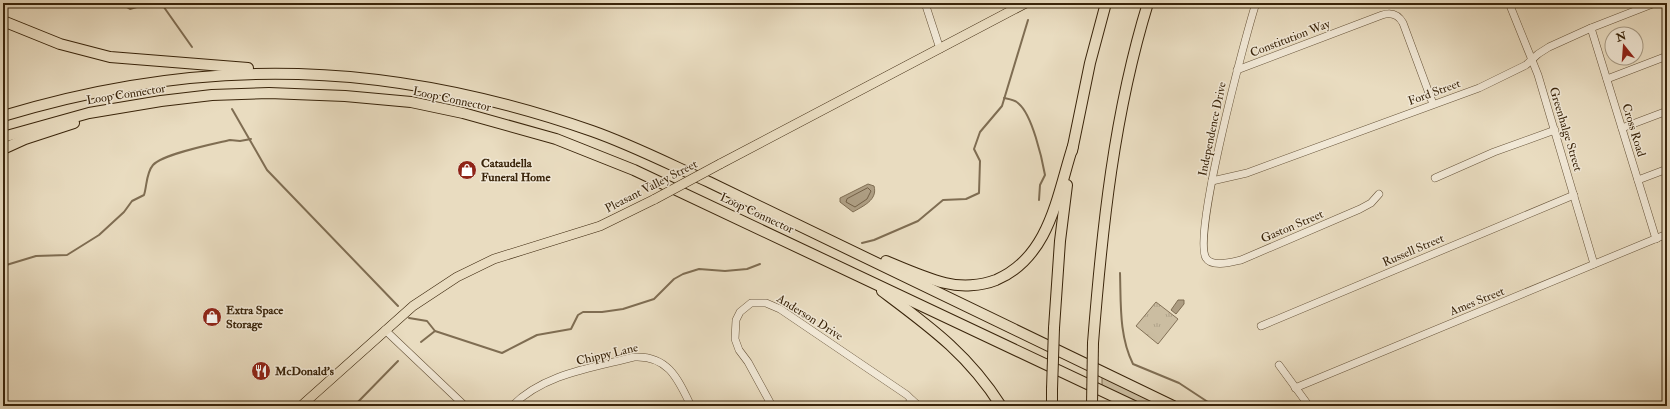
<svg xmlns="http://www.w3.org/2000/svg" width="1670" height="409" font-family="'IM FELL Double Pica',serif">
  <defs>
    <pattern id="park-tufts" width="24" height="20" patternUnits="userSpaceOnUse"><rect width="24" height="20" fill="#cbbda1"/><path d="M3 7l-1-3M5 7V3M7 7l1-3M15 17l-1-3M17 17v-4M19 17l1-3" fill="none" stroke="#afa289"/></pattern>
  </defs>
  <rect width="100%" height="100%" fill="#e9dcc0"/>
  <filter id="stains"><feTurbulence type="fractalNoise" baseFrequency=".005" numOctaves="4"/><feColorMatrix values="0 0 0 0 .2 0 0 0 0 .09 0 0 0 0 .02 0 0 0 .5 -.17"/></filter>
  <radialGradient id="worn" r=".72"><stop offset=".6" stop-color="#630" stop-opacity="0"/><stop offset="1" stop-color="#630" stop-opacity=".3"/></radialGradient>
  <!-- grass -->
  <path fill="#cbbda1" stroke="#827056" d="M1102,374L1169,406H1144L1102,387Z"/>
  <!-- park -->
  <path fill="url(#park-tufts)" stroke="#827056" d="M1156,302L1178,319L1158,344L1136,326Z"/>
  <!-- water -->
  <g fill="#ad9d82" stroke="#7f6d52">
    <path d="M868,184L874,186C878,200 863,206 853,212L840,202V198Z"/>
    <path d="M1178,300H1184V304L1176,314L1171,310Z"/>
  </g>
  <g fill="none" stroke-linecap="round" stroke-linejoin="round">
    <!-- shore -->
    <path stroke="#736046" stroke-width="1" d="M868,188L871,191L867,199L855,207L846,202L847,199Z"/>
    <!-- stream -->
    <g stroke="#7f6d52" stroke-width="2">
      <path d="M120,3L130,9L150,3"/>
      <path d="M161,3L192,47"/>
      <path d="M1004,98C1009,99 1016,100 1019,104C1032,115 1042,158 1045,175L1040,185L1039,200"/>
      <path d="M232,109L267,170L398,306"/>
      <path d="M862,243L874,240L918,221L943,200L966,199L979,193L980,161L974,149L980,132L1002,106L1028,20"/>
      <path d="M3,266L36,256L67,255L99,235L124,212L132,201L144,195C147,186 146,173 153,165C163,154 213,144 230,140L240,141L251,139"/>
      <path d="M1120,273C1121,304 1119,336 1133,364L1179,383L1214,406"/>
      <path d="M409,318L427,321L435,331"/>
      <path d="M421,342L435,331L502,353L537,335L571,329L578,315L583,312H602L623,309L654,299L674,279L683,274L699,269L725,271L747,269L760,264"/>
      <path d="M354,406L398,361"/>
    </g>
    <defs>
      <g id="minor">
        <path d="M925,3L940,49"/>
        <path d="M1256,3C1245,37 1192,236 1206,258C1212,268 1232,262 1241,260L1360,209L1371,203L1379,194"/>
        <path d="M1509,3L1538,75L1594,264"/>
        <path d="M1591,28L1656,239"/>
        <path d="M1237,70L1382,15C1391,12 1398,14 1403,23L1433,104"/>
        <path d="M1607,79L1667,56"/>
        <path d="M1622,128L1667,111"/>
        <path d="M1435,178L1494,152L1555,130"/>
        <path d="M1638,180L1667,169"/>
        <path d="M1212,181L1247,173L1479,88L1526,65L1538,54L1549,47L1591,28L1655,3"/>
        <path d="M1261,326L1574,195"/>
        <path d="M385,330L465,406"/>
        <path d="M1279,365L1309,406"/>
        <path d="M1295,388L1667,234"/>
        <path d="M912,400L919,406"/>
        <path d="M512,406C544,374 591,368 634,357C668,355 678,379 691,406"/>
        <path d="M772,406L748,362L739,350L735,339L736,320L740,312L751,303H766L780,309L907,395L912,400L906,406"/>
      </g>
      <g id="major">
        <path d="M720,164L1026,3"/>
        <path d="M301,406L413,306L457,277L494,259L600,226L655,199"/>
      </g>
      <g id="highway">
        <path d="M3,21L60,44L110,57L248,68"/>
        <path d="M3,116C207,54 391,61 592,131C632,145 671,165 709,182L1173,406"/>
        <path d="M3,137L89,113L161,101L212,95L269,93L345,96L411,102L463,113L556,139L634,170L1134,406"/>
        <path d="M3,149L25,139L74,123"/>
        <path d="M1072,151L1090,63L1106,3"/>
        <path d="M886,261C905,269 925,278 945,283C961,287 981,286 996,280C1050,257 1057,195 1073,146"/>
        <path d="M882,291C930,327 968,354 1001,406"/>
        <path d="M1054,328L1060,241L1067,185"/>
        <path d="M1093,343C1102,229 1114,113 1148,3"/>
        <path d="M1052,406V389"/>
      </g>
    </defs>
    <!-- minor casing -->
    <use href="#minor" stroke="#655238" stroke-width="8"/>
    <!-- major casing -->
    <use href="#major" stroke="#39240a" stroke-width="10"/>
    <!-- highway casing -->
    <use href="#highway" stroke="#39240a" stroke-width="12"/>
    <!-- minor -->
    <use href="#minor" stroke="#f1e8d6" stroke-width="7"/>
    <!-- major -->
    <use href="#major" stroke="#e9dcc0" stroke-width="9"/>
    <!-- highway -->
    <use href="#highway" stroke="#e9dcc0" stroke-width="10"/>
    <defs>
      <path id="major-bridge" d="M655,199L720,164"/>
      <g id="highway-bridge">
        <path d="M1052,389L1054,328"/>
        <path d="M1092,405L1093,343"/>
      </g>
    </defs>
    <!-- major-bridge casing -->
    <use href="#major-bridge" stroke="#39240a" stroke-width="10" stroke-linecap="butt"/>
    <!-- highway-bridge casing -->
    <use href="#highway-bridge" stroke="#39240a" stroke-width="12" stroke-linecap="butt"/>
    <!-- major-bridge -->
    <use href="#major-bridge" stroke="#e9dcc0" stroke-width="9"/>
    <!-- highway-bridge -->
    <use href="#highway-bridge" stroke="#e9dcc0" stroke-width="10"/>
  </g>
  <!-- icons -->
  <defs>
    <symbol id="shop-disc" viewBox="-11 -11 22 22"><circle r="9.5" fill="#8f2418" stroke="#f1e8d6"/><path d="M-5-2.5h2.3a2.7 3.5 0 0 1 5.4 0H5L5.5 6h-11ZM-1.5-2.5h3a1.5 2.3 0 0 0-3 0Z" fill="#fff"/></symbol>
    <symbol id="restaurant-disc" viewBox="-11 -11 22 22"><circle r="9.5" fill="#8f2418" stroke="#f1e8d6"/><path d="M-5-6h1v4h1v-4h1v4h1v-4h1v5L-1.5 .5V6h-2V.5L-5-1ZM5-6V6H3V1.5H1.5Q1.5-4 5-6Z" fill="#fff"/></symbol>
  </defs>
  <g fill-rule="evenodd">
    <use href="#shop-disc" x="456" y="159" width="22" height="22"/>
    <use href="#shop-disc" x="201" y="306" width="22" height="22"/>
    <use href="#restaurant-disc" x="250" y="360" width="22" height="22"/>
  </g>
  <g text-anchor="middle" stroke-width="3" stroke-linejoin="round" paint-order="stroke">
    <!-- street labels -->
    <g font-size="12" fill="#39240a" stroke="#f1e8d6">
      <text transform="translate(1290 38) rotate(-21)" y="4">Constitution Way</text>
      <text transform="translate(1434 92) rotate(-20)" y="4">Ford Street</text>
      <text transform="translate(126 94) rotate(-9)" y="4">Loop Connector</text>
      <text transform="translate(452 99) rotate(12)" y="4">Loop Connector</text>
      <text transform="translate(1212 129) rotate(-78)" y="4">Independence Drive</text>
      <text transform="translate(1566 129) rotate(73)" y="4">Greenhalge Street</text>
      <text transform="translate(1634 130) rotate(73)" y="4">Cross Road</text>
      <text transform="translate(651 186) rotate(-27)" y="4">Pleasant Valley Street</text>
      <text transform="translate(757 213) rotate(25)" y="4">Loop Connector</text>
      <text transform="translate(1292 226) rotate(-23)" y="4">Gaston Street</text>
      <text transform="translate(1413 250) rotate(-23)" y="4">Russell Street</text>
      <text transform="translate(1477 301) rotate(-22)" y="4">Ames Street</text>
      <text transform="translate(810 317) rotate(32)" y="4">Anderson Drive</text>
      <text transform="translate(607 354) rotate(-13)" y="4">Chippy Lane</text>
    </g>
    <!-- poi labels -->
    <g font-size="12" font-weight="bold" fill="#39240a" stroke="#f1e8d6" text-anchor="start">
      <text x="481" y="167">Cataudella<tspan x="481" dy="14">Funeral Home</tspan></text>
      <text x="226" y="314">Extra Space<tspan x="226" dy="14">Storage</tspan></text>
      <text x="275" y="375">McDonald's</text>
    </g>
  </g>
  <!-- margin -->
  <rect width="1670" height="409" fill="none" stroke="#e9dcc0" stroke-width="16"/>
  <rect x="4" y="4" width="1662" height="401" fill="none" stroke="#39240a" stroke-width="2"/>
  <rect x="8" y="8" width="1654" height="393" fill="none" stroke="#39240a"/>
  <!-- north arrow -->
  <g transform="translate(1624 46) rotate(343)"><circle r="19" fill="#f1e8d6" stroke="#a79a84"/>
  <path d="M0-3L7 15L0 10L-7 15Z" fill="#8f2418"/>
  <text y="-6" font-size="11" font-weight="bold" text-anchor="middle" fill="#39240a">N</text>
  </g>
  <rect width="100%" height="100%" filter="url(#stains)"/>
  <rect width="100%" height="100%" fill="url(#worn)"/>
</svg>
